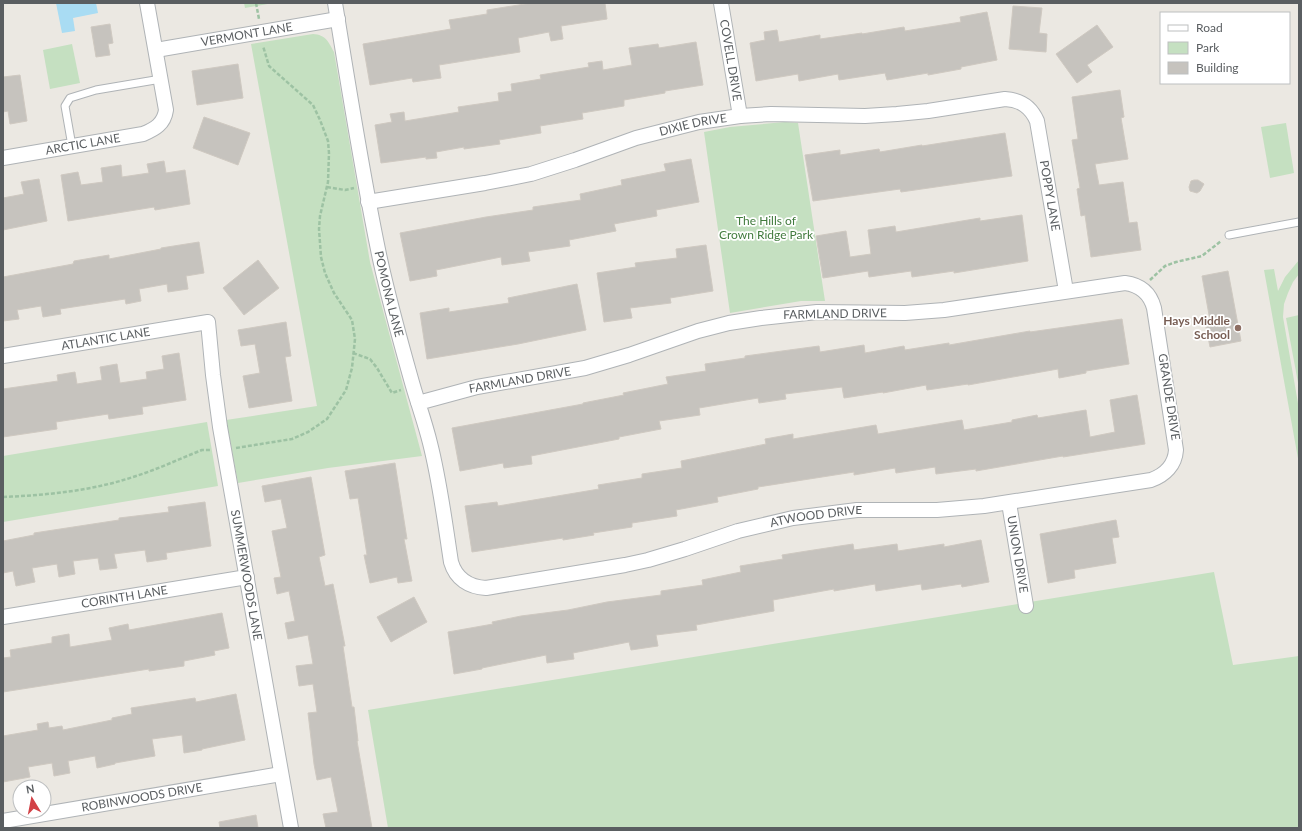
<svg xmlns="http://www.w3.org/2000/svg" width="1302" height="831" font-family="Lato,sans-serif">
  <rect width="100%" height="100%" fill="#ebe8e2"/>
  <!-- green -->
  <g fill="#c5e0c1">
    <path d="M244,3H273L245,8Z"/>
    <path d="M313,34C326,35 328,41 334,52L370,262L422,456L328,468L238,483L226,420L317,406L251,44Z"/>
    <path d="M72,44L80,83L50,89L43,50Z"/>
    <path d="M785,122L798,123L825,301H801L730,313L704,132L730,127Z"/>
    <path d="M1286,123L1294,173L1270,178L1261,127Z"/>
    <path d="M1299,260V274L1293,282L1288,293L1284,304L1283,317L1299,409V464L1264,270L1274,269L1278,291L1285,277Z"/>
    <path d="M1299,315V388L1286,318Z"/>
    <path d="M207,422L218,486L3,522V456Z"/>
    <path d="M1214,572L1233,665L1299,656V828H388L368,710Z"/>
  </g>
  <!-- water -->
  <path fill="#a9dcf3" d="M56,3H96L98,13L73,18L75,31L62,33Z"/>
  <!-- building -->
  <g fill="#c6c3be" stroke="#cfc9c1">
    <path d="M531,3H605L607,19L561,26L563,39L551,41L549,32L518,38L520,52L439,65L441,78L413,82L412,78L370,85L363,44L451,29L449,20L487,14V10Z"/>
    <path d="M1013,6L1042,8L1039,33L1047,34L1046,52L1009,49Z"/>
    <path d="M987,12L997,60L961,67V69L928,75V73L887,80L885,73L839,80L838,74L799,81L798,74L756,81L750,43L765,40L764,32L777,30L779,42L820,35V39L862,33V34L904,27L905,31L961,22L960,17Z"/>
    <path d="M110,24L113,43L108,44L110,55L96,57L91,27Z"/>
    <path d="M1097,25L1113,47L1087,65L1092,72L1077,83L1056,54Z"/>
    <path d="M696,42L703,85L665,91V93L624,100V106L582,113L583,119L540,126L541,133L499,140L500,144L464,149V147L436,152L437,158L426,159V157L381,163L375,125L392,122L390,114L404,112L405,121L459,112L458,107L499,101L498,93L512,91L511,84L541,79L540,75L589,67L588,63L602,61L603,70L632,65L629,48L658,44L659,48Z"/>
    <path d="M238,64L243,98L197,105L192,71Z"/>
    <path d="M20,75L27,121L10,124L8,111L3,112V77Z"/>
    <path d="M1120,90L1124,117L1121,118L1128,159L1095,164L1099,185L1123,182L1129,223L1137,222L1141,250L1091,257L1085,215L1081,216L1077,189L1080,188L1072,140L1078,139L1072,97Z"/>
    <path d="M204,117L250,133L238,165L193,148Z"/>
    <path d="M1005,133L1012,176L901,192L900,189L813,201L805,155L840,150V155L879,149L880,152L922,145V146Z"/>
    <path d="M691,159L699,202L656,210L657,216L614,224L616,231L569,240L570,246L528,252L530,261L502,265L501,257L436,270L437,276L410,281L400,233L486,217L533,210V207L581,200L580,194L622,185L621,180L666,171L664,164Z"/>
    <path d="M164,161L166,173L185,170L190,204L155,210L154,207L68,221L61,175L78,172L81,185L103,182L101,168L121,165L122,177L149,173L147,164Z"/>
    <path d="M39,179L47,221L3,230V198L24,194L21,182Z"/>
    <path d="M1194,180H1198L1204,184L1200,191L1197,193L1190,191L1189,187L1191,181Z"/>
    <path d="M1022,215L1028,261L954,273V271L912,277L911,271L869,277L868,271L823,278L816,236L846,231L850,257L871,254L868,230L895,226L896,232L980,218V221Z"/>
    <path d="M199,242L204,273L186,276L188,289L168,292L167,284L139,289L141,301L126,304L125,299L60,309L61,314L43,317L41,306L17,310L19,319L3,321V277L73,264L74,261L109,255V259L161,249V248Z"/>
    <path d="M706,245L713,291L670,298L671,303L630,308L632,318L604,322L597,273L636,267L635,263L677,258L676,249Z"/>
    <path d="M258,260L279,288L244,315L223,288Z"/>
    <path d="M1228,271L1241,341L1210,347L1206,327L1211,326L1202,276Z"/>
    <path d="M577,284L586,330L518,344L427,359L420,313L449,308V312L509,303L508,298Z"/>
    <path d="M1122,319L1129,364L1086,371V373L1059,378L1058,369L968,385V384L927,390L926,385L883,393V392L844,398L842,387L785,394L786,399L759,403L758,398L699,408L700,415L659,421L661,429L619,437V439L531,456L532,464L504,468L503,463L460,471L452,428L583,404V403L624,395L623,393L668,384L666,377L706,371L705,364L745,358V356L819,346L820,352L864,345L865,353L904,346L905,350L949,343V345L1030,331V332Z"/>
    <path d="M286,322L291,356L285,357L292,401L249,408L243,376L260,373L255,344L241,346L238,330Z"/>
    <path d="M179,353L186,400L142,407L143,414L109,419L108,414L56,422L57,429L3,437V389L58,381L57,375L75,372L77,384L102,380L100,367L117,364L120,383L147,379L146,372L164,369L162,356Z"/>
    <path d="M1137,395L1145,444L1063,457V456L976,471V469L936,474L935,467L896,473L895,468L854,475V472L758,487V489L717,497L718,502L676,510L677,516L632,523V527L593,533L594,535L563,540V538L472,552L465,506L497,502L498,506L599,489L598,485L642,478V474L682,468L681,461L766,444L765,439L793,434V439L876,425L878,434L962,420L964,430L1012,422V420L1037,415L1038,418L1086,410L1090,437L1115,432L1110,400Z"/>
    <path d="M395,463L407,539H404L412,581L398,583L397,577L370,583L364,555H367L358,498L350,499L345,471Z"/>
    <path d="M311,477L325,555L319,557L325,586L333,584L345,646H343L352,707H354L358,741H357L372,828H326L323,814L338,812L331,777L317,780L314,764L308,713L317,712L313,684L299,686L296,666L313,664L308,635L288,639L285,623L295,621L289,591L277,594L274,578L281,577L272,531L287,528L281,499L265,502L262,486Z"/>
    <path d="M205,502L211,546L166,553L167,559L147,562L145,550L114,554L117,568L100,570L98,558L73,561L75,574L59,577L57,564L32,568L35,582L16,586L13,571L3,573V541L34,535V533L119,520V518L169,512L168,507Z"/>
    <path d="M1116,520L1119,537L1112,538L1116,563L1074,570L1075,578L1048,583L1040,534Z"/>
    <path d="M981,540L989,582L962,587L961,584L922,590L921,584L876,591L875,584L834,591V589L773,600L774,611L696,625L697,630L656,635L658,646L631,650L629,642L573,653L574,659L547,663L546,655L482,668V669L454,674L448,632L493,624L492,622L521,616L568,610L607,602L661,595V591L703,585L702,580L741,572L740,566L783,559L782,555L807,551L853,544L854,550L897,544L898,551L944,544V547Z"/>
    <path d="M414,597L427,622L391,642L377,617Z"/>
    <path d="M222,613L229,648L214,651L215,655L184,661V666L149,671V669L3,692V658L11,657L10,650L52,643V637L69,634L70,647L112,640L109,628L128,624L129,630Z"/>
    <path d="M236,694L245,740L202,749V750L184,753L182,735L152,739L155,756L115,763V764L97,768L95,756L68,761L70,773L54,776L52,763L28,767L30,777L3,782V736L38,730L37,724L48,722L49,728L62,726L63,730L112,720V718L132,714L131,708L195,698L196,702Z"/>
    <path d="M256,815L258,828H220L219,822Z"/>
  </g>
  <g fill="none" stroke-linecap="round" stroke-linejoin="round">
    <defs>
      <g id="service">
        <path d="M72,146L65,106L70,98L96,90L161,79"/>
        <path d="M1229,235L1299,222"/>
      </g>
      <g id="minor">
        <path id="s1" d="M335,3C349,89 362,174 380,259C389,300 400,340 411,379C417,401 425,422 430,443C440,482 445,523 451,562C456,579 469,587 486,588L625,565L648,560L685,549L738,531L793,518L857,510H937L984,506L1151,480C1165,475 1175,465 1176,450L1154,308C1150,293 1140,285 1125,283L944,310L905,313L817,312L761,318L729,323L698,331L629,355L585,368L477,387L418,403"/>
        <path id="s2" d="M721,3L740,116"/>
        <path id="s3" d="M156,50L338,19"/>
        <path id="s4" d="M3,158L143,134C155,129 164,124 166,110L147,3"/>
        <path id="s5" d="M368,202L485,183L531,174L575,160L636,138L699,122L740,116L771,114L865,116L897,114L928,111L1005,99C1021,100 1031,107 1037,121L1066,291"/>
        <path id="s6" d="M3,356L208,322L213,375L220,427L291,828"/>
        <path id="s7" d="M1009,503L1026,606"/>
        <path id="s8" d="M3,617L247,577"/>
        <path id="s9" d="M3,821L281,774"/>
      </g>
    </defs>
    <!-- service casing -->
    <use href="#service" stroke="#afb3b6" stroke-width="9"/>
    <!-- minor casing -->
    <use href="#minor" stroke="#afb3b6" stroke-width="16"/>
    <!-- path -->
    <g stroke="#9dc2a3" stroke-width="2.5" stroke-dasharray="4 2" stroke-linecap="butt">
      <path d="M256,3L259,19"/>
      <path d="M327,187L345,190L354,188"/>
      <path d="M1150,280L1165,266L1176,262L1202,256L1221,241"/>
      <path d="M353,353L370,359L377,368L392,393L401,390"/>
      <path d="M236,448L292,439L308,432L327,419L346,390L352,368L355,339L352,320L334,293L325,273L321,257L319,229L320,216L328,182L329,153L328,141L320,120L313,105L269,66L263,46"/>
      <path d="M3,497C47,495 91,491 133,477C156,470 179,459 202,450H211"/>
    </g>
    <!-- service -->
    <use href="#service" stroke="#fff" stroke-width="7"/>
    <!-- minor -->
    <use href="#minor" stroke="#fff" stroke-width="14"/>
  </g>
  <!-- markers -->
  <circle fill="#8d6e63" stroke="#fff" stroke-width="1.5" cx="1238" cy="328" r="4"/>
  <g text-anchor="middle" stroke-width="3.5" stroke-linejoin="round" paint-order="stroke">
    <!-- street labels -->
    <g font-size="12" fill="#5a5e61" stroke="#fff">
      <text dy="4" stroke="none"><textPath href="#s3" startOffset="92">VERMONT LANE</textPath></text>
      <text dy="4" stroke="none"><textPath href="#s2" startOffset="58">COVELL DRIVE</textPath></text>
      <text dy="4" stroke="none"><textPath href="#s5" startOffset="335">DIXIE DRIVE</textPath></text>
      <text dy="4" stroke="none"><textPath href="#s4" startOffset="81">ARCTIC LANE</textPath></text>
      <text dy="4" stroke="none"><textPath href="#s5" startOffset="766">POPPY LANE</textPath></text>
      <text dy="4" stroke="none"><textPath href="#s1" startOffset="296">POMONA LANE</textPath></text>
      <text transform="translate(835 314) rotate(-1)" y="4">FARMLAND DRIVE</text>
      <text dy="4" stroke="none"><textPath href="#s6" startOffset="104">ATLANTIC LANE</textPath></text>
      <text transform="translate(520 380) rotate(-10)" y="4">FARMLAND DRIVE</text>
      <text transform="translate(1169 397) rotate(81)" y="4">GRANDE DRIVE</text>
      <text dy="4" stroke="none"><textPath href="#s1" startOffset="957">ATWOOD DRIVE</textPath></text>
      <text dy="4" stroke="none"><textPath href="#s7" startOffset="52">UNION DRIVE</textPath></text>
      <text dy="4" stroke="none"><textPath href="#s6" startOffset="464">SUMMERWOODS LANE</textPath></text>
      <text dy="4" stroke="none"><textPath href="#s8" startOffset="123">CORINTH LANE</textPath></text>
      <text dy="4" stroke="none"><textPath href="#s9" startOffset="141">ROBINWOODS DRIVE</textPath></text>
    </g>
    <!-- park labels -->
    <g font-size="12" fill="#427b3e" stroke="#fff">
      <text x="766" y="225">The Hills of<tspan x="766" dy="14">Crown Ridge Park</tspan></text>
    </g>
    <!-- education labels -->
    <g font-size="12" font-weight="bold" fill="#785e54" stroke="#fff" text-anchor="end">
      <text x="1230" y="325">Hays Middle<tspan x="1230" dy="14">School</tspan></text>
    </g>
  </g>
  <!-- border -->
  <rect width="1302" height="831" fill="none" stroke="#5a5e61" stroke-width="8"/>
  <!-- legend -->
  <rect x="1160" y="12" width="130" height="72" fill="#ffffff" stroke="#bdbfc0"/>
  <rect x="1168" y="25" width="20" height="6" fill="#ffffff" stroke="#bdbfc0"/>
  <text x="1196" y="32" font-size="12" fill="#5a5e61">Road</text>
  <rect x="1168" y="42" width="20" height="12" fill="#c5e0c1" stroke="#bdbfc0"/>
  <text x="1196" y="52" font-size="12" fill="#5a5e61">Park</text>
  <rect x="1168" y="62" width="20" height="12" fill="#c6c3be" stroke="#bdbfc0"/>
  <text x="1196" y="72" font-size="12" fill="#5a5e61">Building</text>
  <!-- north arrow -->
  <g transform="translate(32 799) rotate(350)"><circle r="19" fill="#ffffff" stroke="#bdbfc0"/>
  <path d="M0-3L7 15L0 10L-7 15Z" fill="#d24146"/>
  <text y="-6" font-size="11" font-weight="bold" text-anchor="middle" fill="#5a5e61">N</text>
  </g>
</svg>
